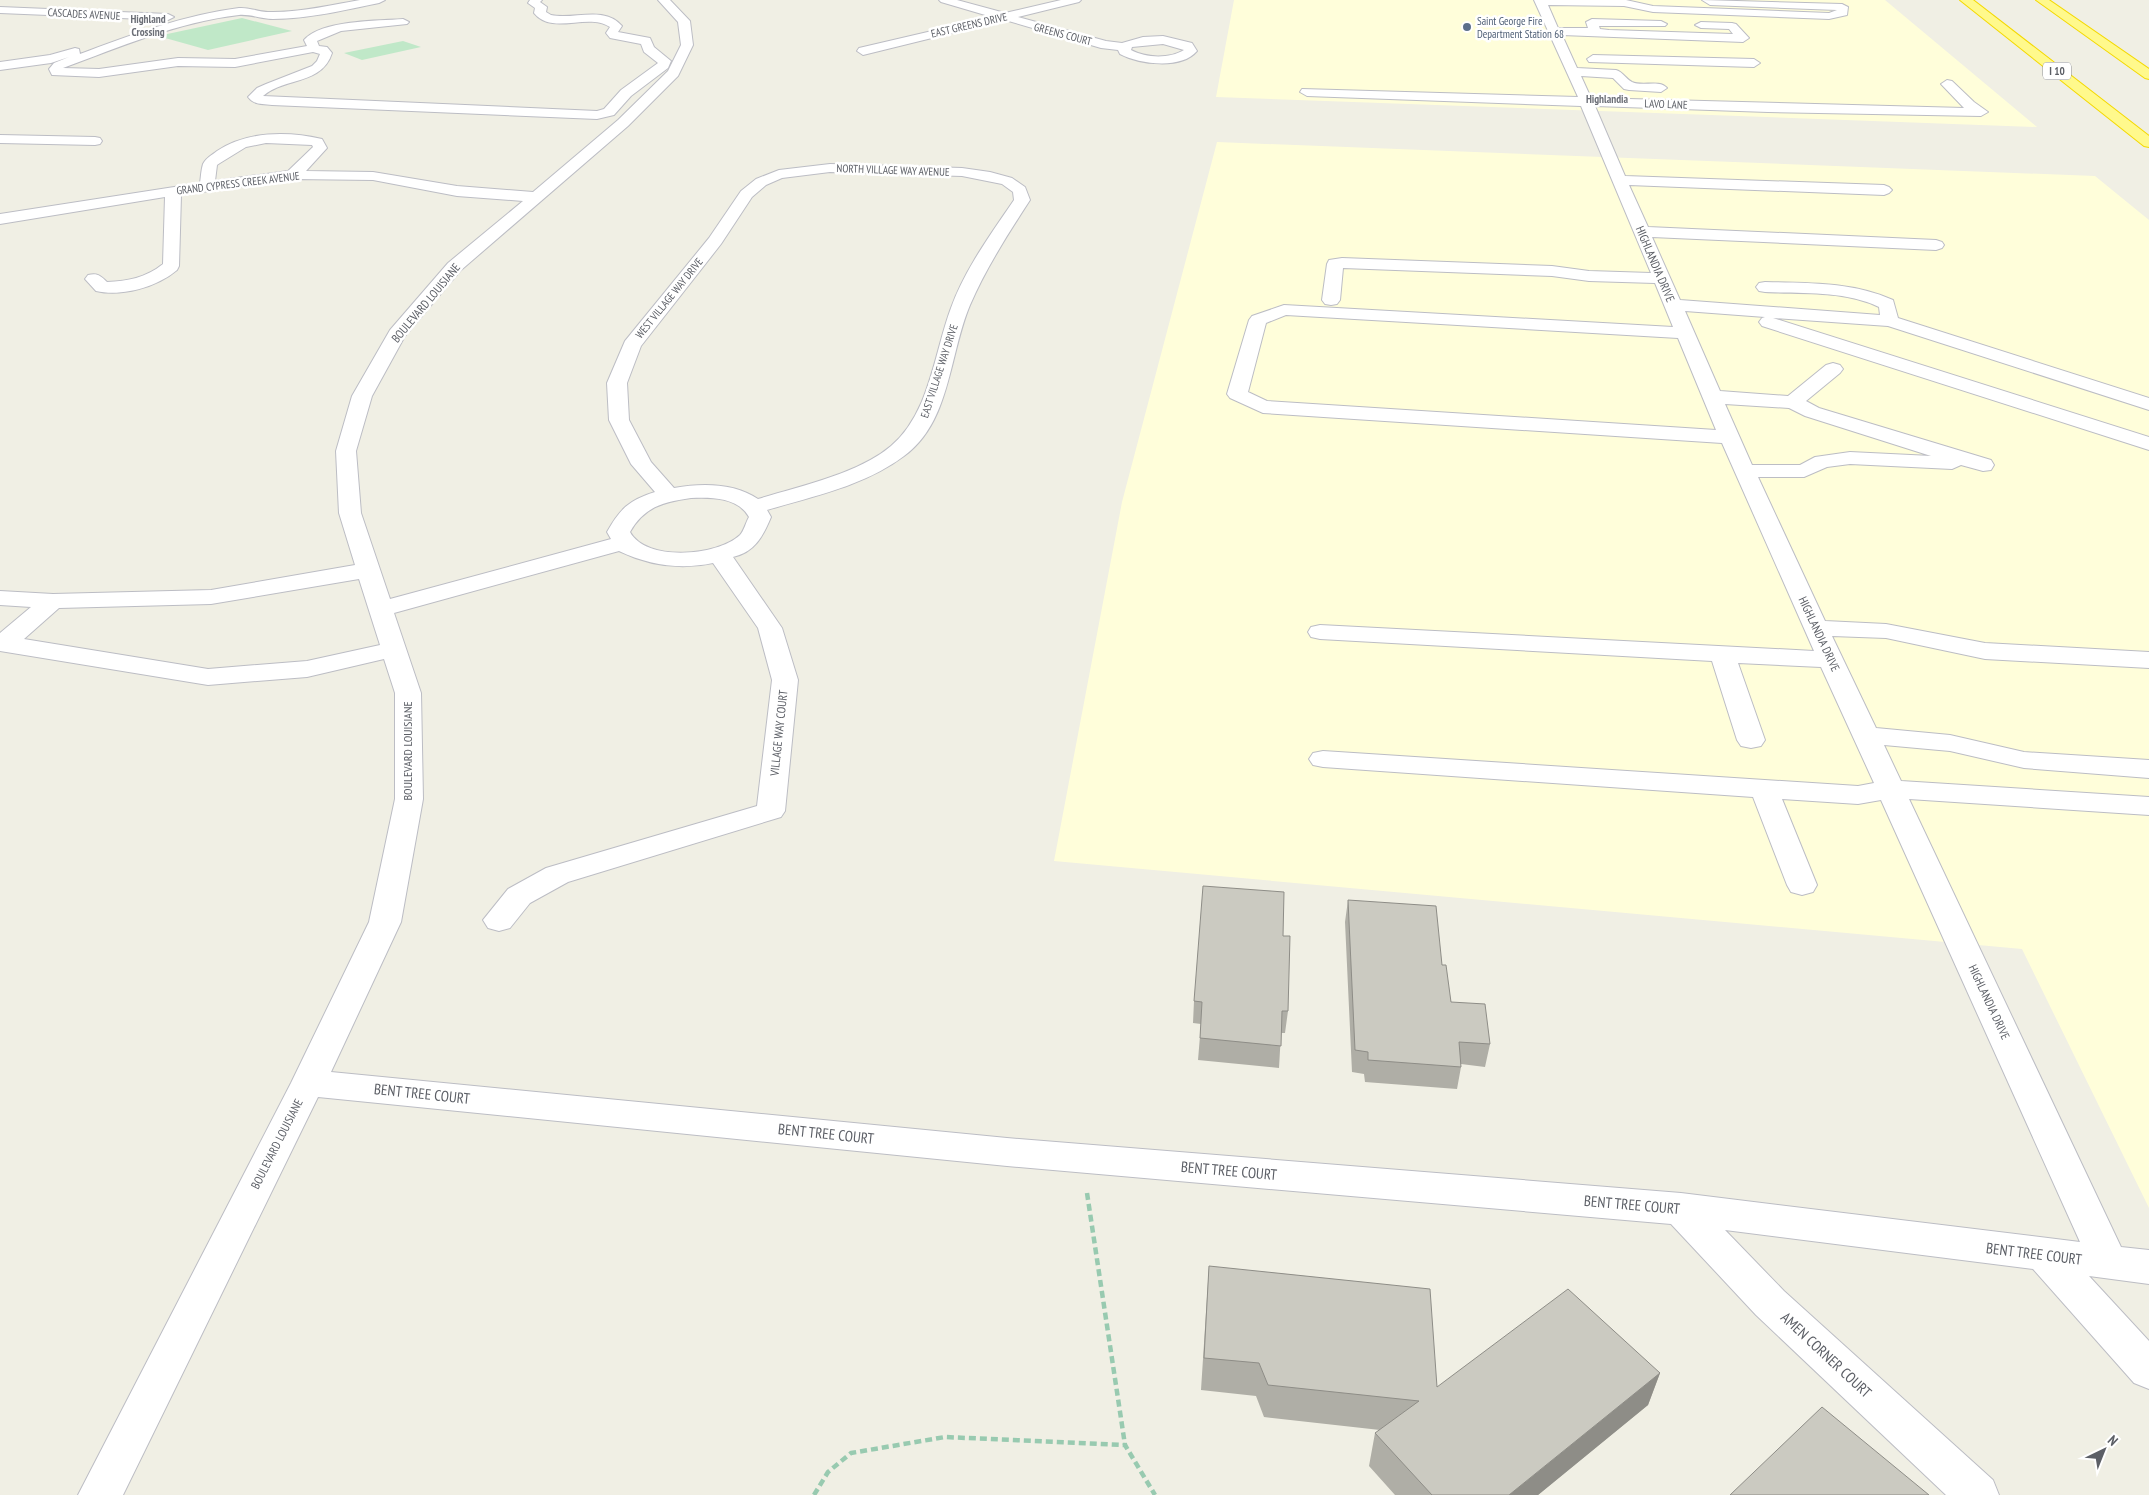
<svg xmlns="http://www.w3.org/2000/svg" width="2149" height="1495" font-family="'PT Sans Narrow',sans-serif">
  <rect width="100%" height="100%" fill="#f0efe4"/>
  <!-- commercial -->
  <g fill="#fffeda">
    <path d="M1234,0H1885L2037,127L1216,97Z"/>
    <path d="M1217,142L2095,176L2149,220V1208L2022,949L1054,861L1122,502Z"/>
  </g>
  <!-- green -->
  <g fill="#c0e8c8">
    <path d="M242,18L292,31L208,50L158,36Z"/>
    <path d="M403,41L421,47L362,60L344,53Z"/>
  </g>
  <g fill="none" stroke-linecap="round" stroke-linejoin="round">
    <defs>
      <g id="minor">
        <path d="M360,0H385L379,3C344,10 308,19 273,19C262,19 250,14 239,15C178,22 120,47 63,68L99,69L178,58L235,59L307,46L304,40C321,20 378,21 403,19L409,22L407,24L341,31L317,41L319,46L327,47L332,53C322,85 285,77 263,96L597,111L604,109L621,90L658,63L644,52L641,44L610,38L606,33L610,27C587,12 553,36 534,13L535,8L528,3L530,0H542L540,2L547,7L546,12L551,15C574,20 604,5 622,26L618,32L650,38L654,47L671,61L668,68L631,96L614,115L597,119L272,105C262,104 254,105 248,97L257,88L266,84L312,66L317,61L320,54L313,52L235,67L178,66L99,77L52,75L49,69L54,63L69,57L51,63L0,70V62L50,55L75,48L79,49L80,54C131,35 184,15 239,8C250,7 261,13 273,12C302,12 331,5 360,0Z"/>
        <path d="M658,0H670L690,21L693,45L678,76L628,126L460,271L405,336L372,396L356,451L361,513L390,599L611,539L607,532C620,509 629,500 655,492L631,464L609,420L607,383L625,341L709,238L741,191L756,179L779,170L830,164L962,168L990,172L1012,178L1025,187L1030,200C1008,234 986,268 970,305C949,354 951,422 904,456C864,486 814,496 767,510L771,517C763,536 755,552 733,557L782,628L798,680L785,811L781,817L568,882L530,903L510,928L499,931L488,928L483,920L508,889L546,868L757,806L772,680L758,628L713,563C681,570 648,565 619,551L394,613L421,693L423,799L401,922L331,1072L1007,1138L1681,1193L2080,1242L1881,800L1858,804L1782,799L1817,885L1813,892L1802,895L1791,892L1787,885L1753,797L1323,767L1313,765L1309,759L1313,753L1323,751L1858,786L1874,783L1821,667L1738,663L1765,740L1761,746L1751,748L1741,746L1737,740L1712,661L1320,639L1311,637L1308,632L1311,627L1320,625L1814,651L1722,443L1263,413L1230,398L1227,394L1249,320L1252,316L1284,305L1673,327L1655,283L1589,281L1552,276L1343,268L1340,300L1337,304L1331,305L1325,304L1322,300L1327,264L1329,260L1342,258L1552,266L1589,271L1651,273L1581,106L1307,96L1300,92L1302,89L1578,97L1534,0H1626L1653,6L1829,13L1837,10L1710,5L1702,0L1842,4L1848,7L1847,15L1829,19L1653,12L1624,6L1548,5L1558,28H1588L1586,22L1592,19L1661,21L1667,24L1665,26H1599L1600,29L1609,30L1733,34L1729,29L1701,28L1695,25L1701,22L1732,23L1736,24L1749,38L1743,42L1562,35L1577,68L1616,70C1623,72 1626,79 1632,82C1643,87 1659,79 1667,88L1661,92L1629,90L1624,89L1613,78L1581,76L1591,98L1964,108L1941,84L1947,80L1952,81L1974,102L1988,112L1981,116L1768,112L1595,106L1625,176L1884,185L1889,187L1892,190L1889,193L1884,195L1629,185L1648,227L1936,240L1942,242L1944,245L1942,248L1936,250L1652,237L1680,300L1880,315L1879,307C1843,290 1803,294 1765,292L1759,291L1756,287L1759,283L1765,282C1809,283 1853,282 1893,300L1898,318L2149,398V410L1888,326L1773,318L2149,437V450L1762,326L1759,322L1762,318L1765,317L1685,311L1720,391L1788,396L1826,365L1833,363L1840,365L1843,369L1840,373L1806,401L1819,408L1991,460L1994,465L1991,470L1983,471L1961,465L1952,469L1850,464L1827,467L1804,477H1758L1825,621L1886,624L1985,643L2149,652V668L1985,659L1886,638L1832,636L1876,728L1950,735L2024,752L2149,760V778L2024,768L1950,751L1884,745L1901,781L2149,797V815L1909,799L2121,1247L2149,1250V1284L2089,1276L2149,1341V1389L2134,1383L2033,1269L1725,1230L1784,1291L1993,1480L1999,1495H1946L1756,1315L1671,1224L1007,1166L318,1097L123,1495H78L291,1083L369,922L395,799V693L384,659L307,677L208,685L0,651V633L31,607L0,605V591L53,594L211,590L355,565L339,513L336,451L352,396L390,330L448,263L523,201L457,196L373,180L293,179L181,195L179,266L177,270C157,287 122,297 96,291L85,279L88,275C97,273 100,275 107,282C127,281 146,278 163,264L165,197L0,224V214L200,183C201,177 201,170 203,164C206,158 212,155 217,151C247,131 288,131 322,139L327,148L306,171L373,172L457,186L533,192L618,120L668,71L681,45L678,22ZM266,143L312,145L313,147L288,171L215,181L217,165L220,163L246,147ZM830,172L962,176L1002,184L1013,192L1014,200C991,234 965,269 951,308C934,353 930,413 891,446C858,474 800,486 758,499C734,483 702,483 674,488L651,462L629,420L627,383L641,346L721,244L752,197L766,185L782,178ZM1286,315L1678,338L1716,430L1267,401L1248,392L1266,323ZM1725,404L1789,408L1805,416L1931,456L1850,452L1815,457L1800,465H1752ZM691,498C710,497 738,497 749,517C746,522 744,531 740,535C718,556 646,562 630,532C644,507 663,502 691,498ZM359,579L380,645L307,661L208,669L24,639L59,608L211,604Z"/>
        <path d="M939,0H957L1005,13L1061,0H1081L1079,2L1018,17L1106,41L1122,43L1143,37L1163,36L1192,43L1197,51C1181,70 1139,64 1120,54L1118,50L1101,48L1005,20L863,55L857,51L859,48L992,17L941,2ZM1163,44L1184,50C1169,59 1146,58 1131,50L1132,47Z"/>
        <path d="M0,7L168,14L174,17L168,20L0,13Z"/>
        <path d="M1593,55L1754,59L1760,63L1754,67L1589,62L1587,59Z"/>
        <path d="M0,135L95,137L100,138L102,141L100,144L95,145L0,143Z"/>
      </g>
      <g id="highway">
        <path d="M1960,0H1973L2149,136V147L2144,146Z"/>
        <path d="M2036,0H2049L2149,69V79L2145,78Z"/>
      </g>
    </defs>
    <!-- minor casing -->
    <use href="#minor" stroke="#bcbdc4" stroke-width="2"/>
    <!-- highway casing -->
    <use href="#highway" stroke="#f4d900" stroke-width="2"/>
    <!-- path -->
    <g stroke="#98cab0" stroke-width="4.5" stroke-dasharray="7 4" stroke-linecap="butt">
      <path d="M1087,1193L1125,1445"/>
      <path d="M814,1495L828,1472L851,1453L945,1437L1125,1445L1155,1495"/>
    </g>
    <!-- minor -->
    <use href="#minor" fill="#fff" fill-rule="evenodd"/>
    <!-- highway -->
    <use href="#highway" fill="#fff98c" fill-rule="evenodd"/>
  </g>
  <!-- wall -->
  <g fill="#afaea6">
    <path d="M1348,900L1442,965L1451,1002L1490,1044L1485,1067L1461,1064V1067L1457,1089L1365,1082L1364,1074L1352,1072L1345,922Z"/>
    <path d="M1283,936L1288,1011L1285,1033H1281L1279,1068L1198,1060L1201,1024L1193,1023L1194,1001Z"/>
    <path d="M1209,1266L1437,1387L1660,1373L1648,1405L1538,1495H1395L1369,1466L1375,1433L1380,1430L1264,1417L1256,1396L1201,1390Z"/>
  </g>
  <!-- shaded-wall -->
  <path fill="#8e8d87" d="M1660,1373L1648,1405L1538,1495H1509Z"/>
  <!-- building -->
  <g fill="#cbcac1" stroke="#8e8d87">
    <path d="M1203,886L1284,892L1283,936H1290L1288,1011H1282L1281,1046L1200,1038L1202,1002L1194,1001Z"/>
    <path d="M1348,900L1436,906L1442,965H1446L1451,1002L1485,1004L1490,1044L1459,1042L1461,1067L1368,1060V1052L1355,1050Z"/>
    <path d="M1209,1266L1430,1289L1437,1387L1568,1289L1660,1373L1509,1495H1432L1375,1433L1419,1401L1268,1385L1259,1363L1204,1358Z"/>
    <path d="M1822,1407L1929,1495H1730Z"/>
  </g>
  <!-- markers -->
  <circle fill="#5c6f8a" stroke="#fff" stroke-width="2" cx="1467" cy="27" r="5"/>
  <g text-anchor="middle" stroke-width="5" stroke-linejoin="round" paint-order="stroke">
    <!-- far-street labels -->
    <g font-size="11" fill="#5c5f66" stroke="#fff">
      <text transform="translate(84 14) rotate(3)" y="4">CASCADES AVENUE</text>
      <text transform="translate(969 25) rotate(-13)" y="4">EAST GREENS DRIVE</text>
      <text transform="translate(1063 34) rotate(15)" y="4">GREENS COURT</text>
      <text transform="translate(1666 104) rotate(2)" y="4">LAVO LANE</text>
      <text transform="translate(893 170) rotate(2)" y="4">NORTH VILLAGE WAY AVENUE</text>
      <text transform="translate(238 183) rotate(-7)" y="4">GRAND CYPRESS CREEK AVENUE</text>
      <text transform="translate(669 298) rotate(-51)" y="4">WEST VILLAGE WAY DRIVE</text>
      <text transform="translate(939 371) rotate(-72)" y="4">EAST VILLAGE WAY DRIVE</text>
    </g>
    <!-- far-neighbourhood labels -->
    <g font-size="11" font-weight="bold" fill="#6d7078" stroke="#fff">
      <text x="148" y="23">Highland<tspan x="148" dy="13">Crossing</tspan></text>
      <text x="1607" y="103">Highlandia</text>
    </g>
    <!-- far-service labels -->
    <g font-size="11" fill="#4e5e75" stroke="#fff" text-anchor="start">
      <text x="1477" y="25">Saint George Fire<tspan x="1477" dy="13">Department Station 68</tspan></text>
    </g>
    <!-- shield labels -->
    <rect fill="#fff" stroke="#8d8f94" stroke-width="1" x="2043" y="62.5" width="28" height="17" rx="4"/>
    <g font-size="11" font-weight="bold" fill="#5c5f66">
      <text x="2057" y="75">I 10</text>
    </g>
    <!-- street labels -->
    <g font-size="12" fill="#5c5f66" stroke="#fff">
      <text transform="translate(1655 264) rotate(67)" y="4">HIGHLANDIA DRIVE</text>
      <text transform="translate(426 303) rotate(-50)" y="4">BOULEVARD LOUISIANE</text>
      <text transform="translate(1819 634) rotate(65)" y="4">HIGHLANDIA DRIVE</text>
      <text transform="translate(779 733) rotate(-84)" y="4">VILLAGE WAY COURT</text>
      <text transform="translate(408 751) rotate(-90)" y="4">BOULEVARD LOUISIANE</text>
      <text transform="translate(1989 1002) rotate(65)" y="4">HIGHLANDIA DRIVE</text>
      <text transform="translate(277 1144) rotate(-63)" y="4">BOULEVARD LOUISIANE</text>
    </g>
    <!-- near-street labels -->
    <g font-size="15" fill="#5c5f66" stroke="#fff">
      <text transform="translate(422 1094) rotate(6)" y="5">BENT TREE COURT</text>
      <text transform="translate(826 1134) rotate(6)" y="5">BENT TREE COURT</text>
      <text transform="translate(1229 1171) rotate(5)" y="5">BENT TREE COURT</text>
      <text transform="translate(1632 1205) rotate(5)" y="5">BENT TREE COURT</text>
      <text transform="translate(2034 1254) rotate(7)" y="5">BENT TREE COURT</text>
      <text transform="translate(1826 1355) rotate(43)" y="5">AMEN CORNER COURT</text>
    </g>
  </g>
  <!-- north arrow -->
  <g transform="translate(2104 1450) rotate(43)" stroke="#ffffff" stroke-width="4" paint-order="stroke">
  <path d="M0-4L9 19L0 12L-9 19Z" fill="#5c5f66"/>
  <text y="-8" font-size="14" font-weight="bold" text-anchor="middle" fill="#5c5f66">N</text>
  </g>
</svg>
